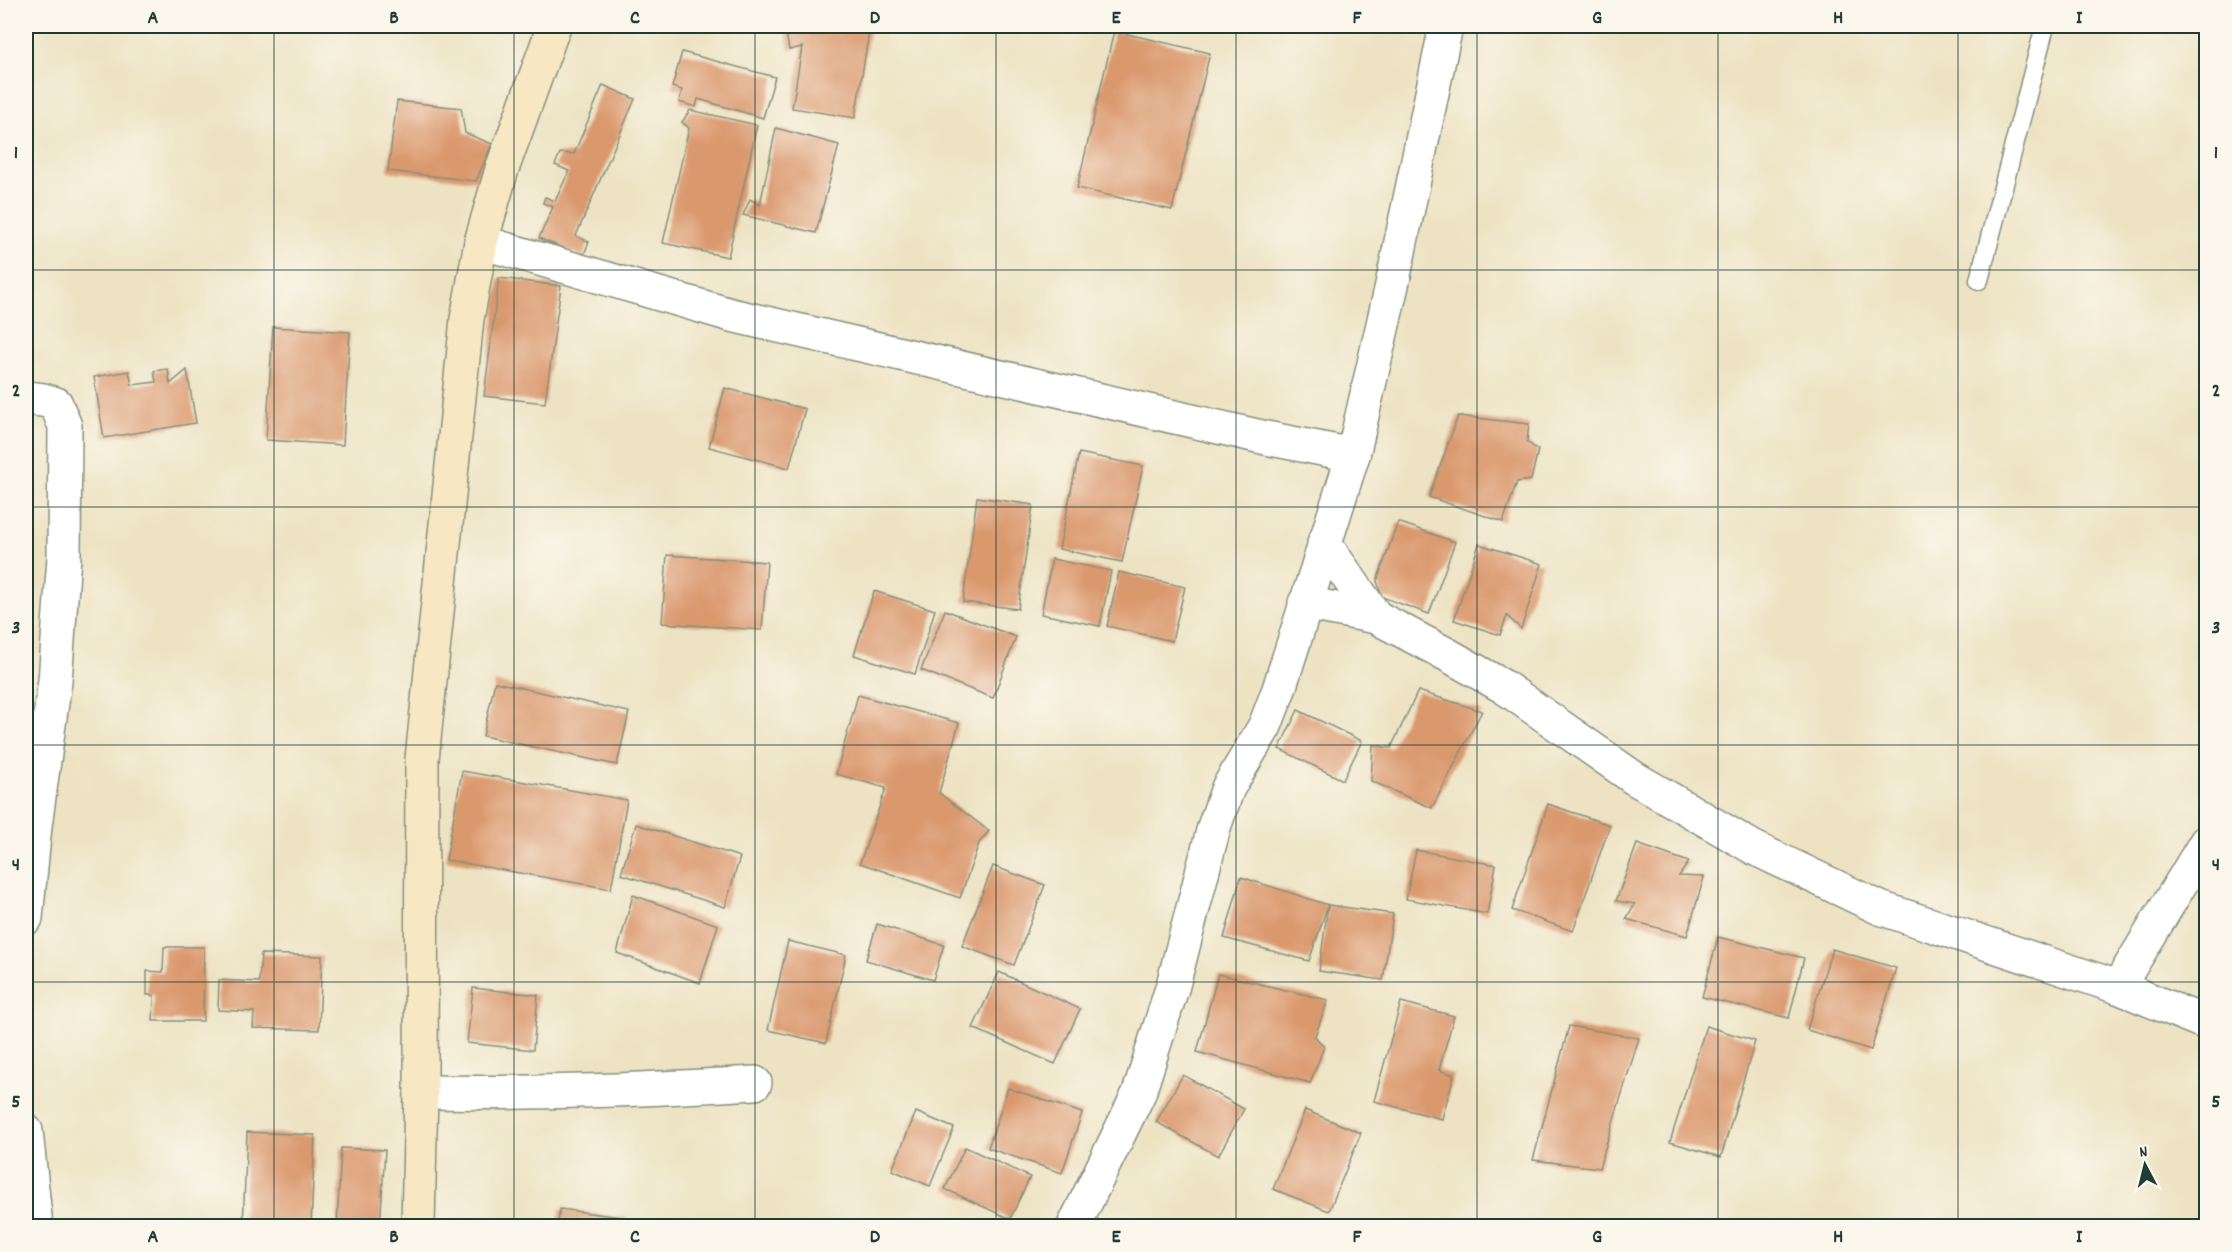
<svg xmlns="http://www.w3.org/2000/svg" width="2232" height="1252" font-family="Dekko,sans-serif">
  <rect width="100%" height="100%" fill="#fbf7ec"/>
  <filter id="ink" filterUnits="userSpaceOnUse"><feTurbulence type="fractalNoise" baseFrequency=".0167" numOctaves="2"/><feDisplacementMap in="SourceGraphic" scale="12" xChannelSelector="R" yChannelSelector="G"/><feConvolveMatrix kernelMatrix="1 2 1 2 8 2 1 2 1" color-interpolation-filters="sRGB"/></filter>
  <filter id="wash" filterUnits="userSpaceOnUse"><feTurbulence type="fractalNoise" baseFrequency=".008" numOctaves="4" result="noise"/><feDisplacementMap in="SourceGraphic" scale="24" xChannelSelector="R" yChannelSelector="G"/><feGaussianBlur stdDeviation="1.35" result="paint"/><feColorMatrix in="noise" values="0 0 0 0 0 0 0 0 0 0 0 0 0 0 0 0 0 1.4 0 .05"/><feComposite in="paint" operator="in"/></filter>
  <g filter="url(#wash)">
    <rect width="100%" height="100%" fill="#ede3c3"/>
    <g id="blocks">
      <!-- building -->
      <g fill="#da986d">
        <path d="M792,26H870L855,118L792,108L802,47L789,50L785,27Z"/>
        <path d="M1114,31L1210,53L1172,210L1077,188Z"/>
        <path d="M682,52L775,77L763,118L698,99L696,107L679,102L682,90L672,87Z"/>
        <path d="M603,85L635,99L576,236L589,242L583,257L539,238L553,207L543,203L545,197L555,201L569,171L555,165L560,153L574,154Z"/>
        <path d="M397,101L461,108L465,133L492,144L476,181L388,171Z"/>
        <path d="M690,110L757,125L728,257L663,243L689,128L682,122Z"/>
        <path d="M776,128L839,145L816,233L743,215L750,199L760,205Z"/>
        <path d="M499,278L561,286L545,403L484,396Z"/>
        <path d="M273,327L350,332L343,445L266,440Z"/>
        <path d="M168,369L170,384L187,370L196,423L104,438L94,377L129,371L132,385L156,382L154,371Z"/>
        <path d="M725,388L805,409L789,468L709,447Z"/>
        <path d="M1458,416L1529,424L1527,442L1538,450L1531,480L1517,482L1503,522L1429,497Z"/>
        <path d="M1079,453L1143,466L1122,562L1059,549Z"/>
        <path d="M977,497L1033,505L1018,609L963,602Z"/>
        <path d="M1398,522L1455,542L1429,614L1382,597L1377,581Z"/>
        <path d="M1479,544L1542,564L1521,629L1507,616L1500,635L1454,620Z"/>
        <path d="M667,555L767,562L762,630L662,623Z"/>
        <path d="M1052,559L1111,571L1100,626L1041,614Z"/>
        <path d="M1119,572L1185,587L1172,641L1107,626Z"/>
        <path d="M874,591L935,610L915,674L854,655Z"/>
        <path d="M945,610L1016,637L993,698L921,670Z"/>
        <path d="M495,682L629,712L617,765L483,736Z"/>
        <path d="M1418,691L1482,711L1432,808L1371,781L1373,745L1391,748Z"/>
        <path d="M858,695L959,723L939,793L989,831L979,843L960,898L860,863L886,788L836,774Z"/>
        <path d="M1298,710L1362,741L1343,780L1279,749Z"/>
        <path d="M462,771L627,800L611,889L446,860Z"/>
        <path d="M1548,804L1610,825L1573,931L1512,910Z"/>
        <path d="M636,824L740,857L725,907L621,874Z"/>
        <path d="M1637,844L1689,862L1679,876L1704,877L1687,936L1626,919L1635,904L1616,901Z"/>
        <path d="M1416,850L1496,865L1487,914L1406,899Z"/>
        <path d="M993,866L1045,885L1014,965L962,946Z"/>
        <path d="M1241,877L1328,905L1309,961L1224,938Z"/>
        <path d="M633,895L718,925L700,983L617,953Z"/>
        <path d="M1328,905L1393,914L1383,980L1319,971Z"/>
        <path d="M877,924L944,945L933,980L866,960Z"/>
        <path d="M1718,937L1804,958L1789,1018L1702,997Z"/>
        <path d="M788,941L846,955L826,1043L768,1030Z"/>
        <path d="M164,947H204L203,1021H153L154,995H147V971L163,972Z"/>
        <path d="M1832,949L1896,968L1871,1050L1807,1030Z"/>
        <path d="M261,954L322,956L319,1030L253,1028L254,1012L218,1010L219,980L259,982Z"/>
        <path d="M999,972L1080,1009L1055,1064L973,1028Z"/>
        <path d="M1218,974L1328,1000L1315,1036L1324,1047L1310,1083L1197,1052Z"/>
        <path d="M473,988L538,995L533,1050L467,1043Z"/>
        <path d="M1401,1002L1454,1016L1439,1070L1454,1075L1442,1119L1374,1101Z"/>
        <path d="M1569,1026L1639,1038L1599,1168L1533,1160Z"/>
        <path d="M1706,1026L1755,1041L1721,1157L1670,1142Z"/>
        <path d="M1183,1075L1244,1109L1218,1156L1156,1122Z"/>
        <path d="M1008,1088L1082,1113L1062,1173L988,1148Z"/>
        <path d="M1305,1110L1361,1133L1329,1211L1273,1189Z"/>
        <path d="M916,1112L954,1128L930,1186L892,1170Z"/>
        <path d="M247,1132L315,1135L311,1226H243Z"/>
        <path d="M965,1147L1030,1177L1010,1219L945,1189Z"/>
        <path d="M341,1148L385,1150L380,1226H337Z"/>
        <path d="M560,1209L627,1218L626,1226H557Z"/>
      </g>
    </g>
  </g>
  <g filter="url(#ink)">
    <use href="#blocks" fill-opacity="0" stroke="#86907c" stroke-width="1.5"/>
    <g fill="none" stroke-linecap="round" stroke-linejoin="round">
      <defs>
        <path id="lane" d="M1979,280L2045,26"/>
        <g id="street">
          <path d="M481,242L731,315L1266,438L1353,455"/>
          <path d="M26,398L43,400L56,404L65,426L64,557L55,681L35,826L26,918"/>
          <path d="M1324,543L1376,617"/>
          <path d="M1305,603L1376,617L1448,655L1504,687L1634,778L1754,848L1880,908L2118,987L2206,1023"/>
          <path d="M2118,987L2206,842"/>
          <path d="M421,1092C532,1094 643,1090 755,1083"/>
          <path d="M26,1131L36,1226"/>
          <path d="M1074,1226L1139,1093L1173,985L1214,827L1228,788L1265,726L1279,689L1353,455L1392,285L1446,26"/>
        </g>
        <path id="secondary" d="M418,1226L421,1092L422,759L467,319L481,242L502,169L554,26"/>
      </defs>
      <!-- lane casing -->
      <use href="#lane" stroke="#86907c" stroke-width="21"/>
      <!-- street casing -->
      <use href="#street" stroke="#86907c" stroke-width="36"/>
      <!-- secondary casing -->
      <use href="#secondary" stroke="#86907c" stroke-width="36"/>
      <!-- lane -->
      <use href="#lane" stroke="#fff" stroke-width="18"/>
      <!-- street -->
      <use href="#street" stroke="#fff" stroke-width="33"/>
      <!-- secondary -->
      <use href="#secondary" stroke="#f7e8c3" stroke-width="33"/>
    </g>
  </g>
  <!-- grid -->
  <path fill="none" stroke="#1f3d34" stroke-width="1.5" stroke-opacity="0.55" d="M274,26V1226M514,26V1226M755,26V1226M996,26V1226M1236,26V1226M1477,26V1226M1718,26V1226M1958,26V1226M26,270H2206M26,507H2206M26,745H2206M26,982H2206"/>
  <!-- margin -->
  <rect width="2232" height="1252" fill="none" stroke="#fbf7ec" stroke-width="66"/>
  <!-- north arrow -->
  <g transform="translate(2145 1165) rotate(353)" stroke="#fbf7ec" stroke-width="4.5" paint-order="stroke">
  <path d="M0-4.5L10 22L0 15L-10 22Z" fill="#1f3d34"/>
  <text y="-9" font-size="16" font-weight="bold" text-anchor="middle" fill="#1f3d34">N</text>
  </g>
  <rect x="33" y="33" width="2166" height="1186" fill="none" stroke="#1f3d34" stroke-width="2"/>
  <g font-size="20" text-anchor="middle" font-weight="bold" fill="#1f3d34">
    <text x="153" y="23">A</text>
    <text x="394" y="23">B</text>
    <text x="635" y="23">C</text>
    <text x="875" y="23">D</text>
    <text x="1116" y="23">E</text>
    <text x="1357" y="23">F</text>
    <text x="1597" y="23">G</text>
    <text x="1838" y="23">H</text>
    <text x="2079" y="23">I</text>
    <text x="16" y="158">1</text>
    <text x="2216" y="158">1</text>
    <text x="16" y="396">2</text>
    <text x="2216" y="396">2</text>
    <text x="16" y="633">3</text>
    <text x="2216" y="633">3</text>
    <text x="16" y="870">4</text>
    <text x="2216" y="870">4</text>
    <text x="16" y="1107">5</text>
    <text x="2216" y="1107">5</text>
    <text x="153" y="1242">A</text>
    <text x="394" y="1242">B</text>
    <text x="635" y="1242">C</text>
    <text x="875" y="1242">D</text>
    <text x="1116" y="1242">E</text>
    <text x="1357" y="1242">F</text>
    <text x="1597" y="1242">G</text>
    <text x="1838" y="1242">H</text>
    <text x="2079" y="1242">I</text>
  </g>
</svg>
